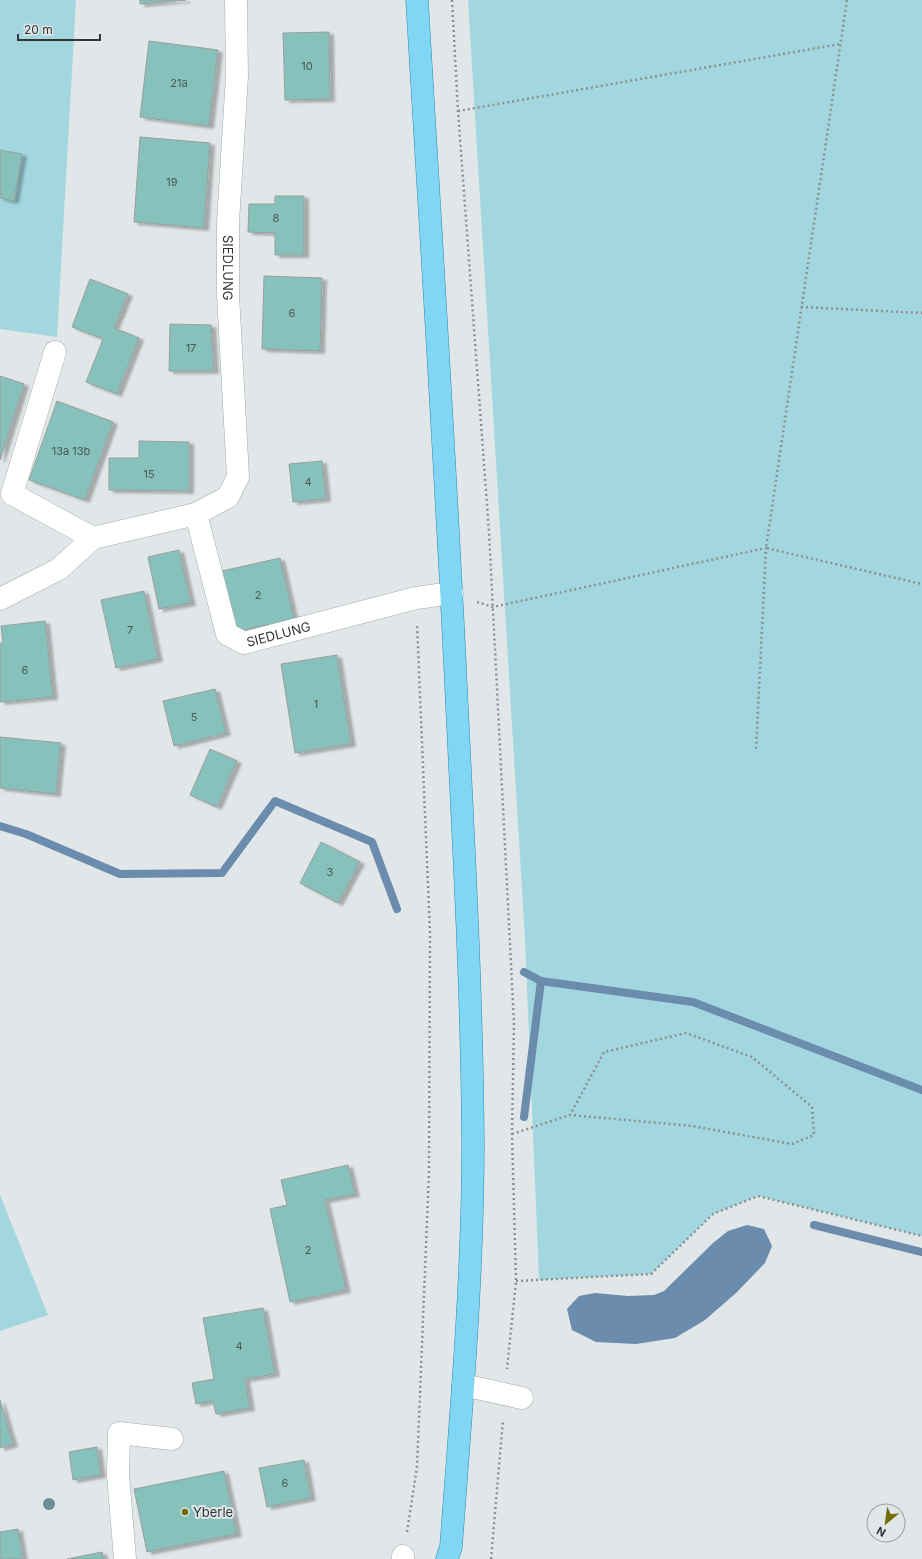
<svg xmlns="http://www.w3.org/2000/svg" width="922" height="1559" font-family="Inter,sans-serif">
  <defs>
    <filter id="shadow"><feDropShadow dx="4.5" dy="2.5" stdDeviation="1" flood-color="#0004"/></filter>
  </defs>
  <rect width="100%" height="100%" fill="#e1e7e8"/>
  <!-- green -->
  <g fill="#a2d7df">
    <path d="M0,0H76L57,337L0,329Z"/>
    <path d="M468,0H922V1236L758,1196L713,1214L651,1274L539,1280L525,939Z"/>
    <path d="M0,1195L48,1315L0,1331Z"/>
  </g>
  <!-- water -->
  <path fill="#6b8cad" d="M747,1225L764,1229L772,1246L765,1263L736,1293L705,1320L675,1338L636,1344L596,1342L572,1330L567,1309L579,1296L595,1293L628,1296L654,1295L664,1291L713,1243L728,1231Z"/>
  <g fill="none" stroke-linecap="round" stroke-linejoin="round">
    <!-- stream -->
    <g stroke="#6b8cad" stroke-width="8">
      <path d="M0,826L26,834L120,874L222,873L275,801L372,842L397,909"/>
      <path d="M524,972L541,981L693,1002L922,1090"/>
      <path d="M524,1117L541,981"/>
      <path d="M814,1225L922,1252"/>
    </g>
  </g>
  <!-- building -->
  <g fill="#86c2bb" stroke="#999e9e" filter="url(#shadow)">
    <path d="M140,0H186L140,4Z"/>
    <path d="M329,32L330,99L285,100L283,33Z"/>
    <path d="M149,41L218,50L209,126L140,117Z"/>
    <path d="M140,137L210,143L204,228L134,222Z"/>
    <path d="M0,150L22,154L14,201L0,198Z"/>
    <path d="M275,196H304V255H275V233L248,232L249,204H275Z"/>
    <path d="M264,276L322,278L320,351L262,349Z"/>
    <path d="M90,279L128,294L114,328L139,338L117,394L86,382L103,339L72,327Z"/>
    <path d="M170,324L211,325L214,371H169Z"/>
    <path d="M0,376L24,384L0,460Z"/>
    <path d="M57,401L113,422L85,500L29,480Z"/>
    <path d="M139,441L189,442V491L109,490V458H139Z"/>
    <path d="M322,461L326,499L293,502L289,464Z"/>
    <path d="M179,550L191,603L159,609L148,557Z"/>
    <path d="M280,558L294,619L235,632L222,571Z"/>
    <path d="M144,591L158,659L116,668L101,600Z"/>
    <path d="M45,621L53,697L0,702V643H3L1,626Z"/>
    <path d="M337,655L351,744L295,753L281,664Z"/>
    <path d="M215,689L226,733L174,746L163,701Z"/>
    <path d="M0,737L61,743L56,794L0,788Z"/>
    <path d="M210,749L237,761L217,807L190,795Z"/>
    <path d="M321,842L360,862L338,903L300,883Z"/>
    <path d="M348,1165L355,1194L325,1200L346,1290L290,1302L270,1209L287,1205L281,1180Z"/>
    <path d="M263,1308L275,1374L245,1379L250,1408L216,1414L213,1401L196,1404L192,1383L214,1379L203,1318Z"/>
    <path d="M0,1400L13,1444L0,1448Z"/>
    <path d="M97,1447L101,1475L73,1480L69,1452Z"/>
    <path d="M304,1460L311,1498L267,1507L259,1468Z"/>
    <path d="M224,1471L237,1534L147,1552L134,1489Z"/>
    <path d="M18,1529L23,1559H0V1532Z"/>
    <path d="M102,1552L104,1559H67Z"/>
  </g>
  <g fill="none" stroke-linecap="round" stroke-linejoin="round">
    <defs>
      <g id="minor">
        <path id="s1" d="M236,0L237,76L228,222V295L238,477L228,497L196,514L227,634L244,643L416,598L452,593"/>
        <path d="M55,352L12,494L93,538L196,514"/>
        <path d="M0,599L59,569L93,538"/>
        <path d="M463,1385L522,1398"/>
        <path d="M125,1559L118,1475L119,1433L172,1439"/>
        <path d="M403,1559V1556"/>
      </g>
      <path id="major" d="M417,0C431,236 446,471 457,707C464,852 472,997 473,1143C473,1278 461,1412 451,1547L447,1559"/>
    </defs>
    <!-- minor casing -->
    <use href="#minor" stroke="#a5abab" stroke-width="23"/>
    <!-- major casing -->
    <use href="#major" stroke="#2d8bac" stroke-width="23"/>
    <!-- path -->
    <g stroke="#8c9091" stroke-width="2.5" stroke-dasharray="2 3" stroke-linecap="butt">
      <path d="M452,0L458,111L489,532L514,1023L512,1134L516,1281L507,1369"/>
      <path d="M847,0L766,548L922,584"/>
      <path d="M458,111L840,44"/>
      <path d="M801,307L922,313"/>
      <path d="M477,602L493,607L766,548L756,750"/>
      <path d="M512,1134L570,1115L692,1126L792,1144L814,1135L812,1107L752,1057L686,1033L604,1052L570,1115"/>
      <path d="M516,1281L651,1274L713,1214L758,1196L922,1236"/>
      <path d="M407,1532L417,1467L429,1172L430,933L417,624"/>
      <path d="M491,1559L503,1420"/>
    </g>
    <!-- minor -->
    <use href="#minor" stroke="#fff" stroke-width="22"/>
    <!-- major -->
    <use href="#major" stroke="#80d6f4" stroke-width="22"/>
  </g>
  <!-- trees -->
  <circle fill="#6c8d92" cx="49" cy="1504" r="6"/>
  <!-- markers -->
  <circle fill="#716a05" stroke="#e1e7e8" stroke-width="1.5" cx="185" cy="1512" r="4"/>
  <g text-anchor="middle" stroke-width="4" stroke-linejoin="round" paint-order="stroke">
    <!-- number labels -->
    <g font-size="11" fill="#475856">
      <text x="307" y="70">10</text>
      <text x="179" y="87">21a</text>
      <text x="172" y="186">19</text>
      <text x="276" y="222">8</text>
      <text x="292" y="317">6</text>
      <text x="191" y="352">17</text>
      <text x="71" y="455">13a 13b</text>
      <text x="149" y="478">15</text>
      <text x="308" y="486">4</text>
      <text x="258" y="599">2</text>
      <text x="130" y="634">7</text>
      <text x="25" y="674">6</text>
      <text x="316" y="708">1</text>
      <text x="194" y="721">5</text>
      <text x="330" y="876">3</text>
      <text x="308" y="1254">2</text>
      <text x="239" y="1350">4</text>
      <text x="285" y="1487">6</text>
    </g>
    <!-- street labels -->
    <g font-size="13" fill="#323535" stroke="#e1e7e8">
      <text dy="5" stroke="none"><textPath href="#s1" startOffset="268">SIEDLUNG</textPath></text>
      <text dy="5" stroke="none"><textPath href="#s1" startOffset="715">SIEDLUNG</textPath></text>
    </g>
    <!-- poi labels -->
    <g font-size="13" fill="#323535" stroke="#e1e7e8" text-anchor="start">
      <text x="193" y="1517">Yberle</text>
    </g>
  </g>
  <!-- north arrow -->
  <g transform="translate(886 1523) rotate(209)"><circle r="19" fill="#e1e7e8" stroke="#9ba0a0"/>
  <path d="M0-3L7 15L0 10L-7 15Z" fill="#716a05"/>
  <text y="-6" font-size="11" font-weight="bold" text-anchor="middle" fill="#323535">N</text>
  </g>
  <!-- scale -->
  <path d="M18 34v6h82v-6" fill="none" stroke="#323535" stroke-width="2"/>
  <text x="24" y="34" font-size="12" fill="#323535" stroke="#e1e7e8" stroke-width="3" paint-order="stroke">20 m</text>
</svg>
